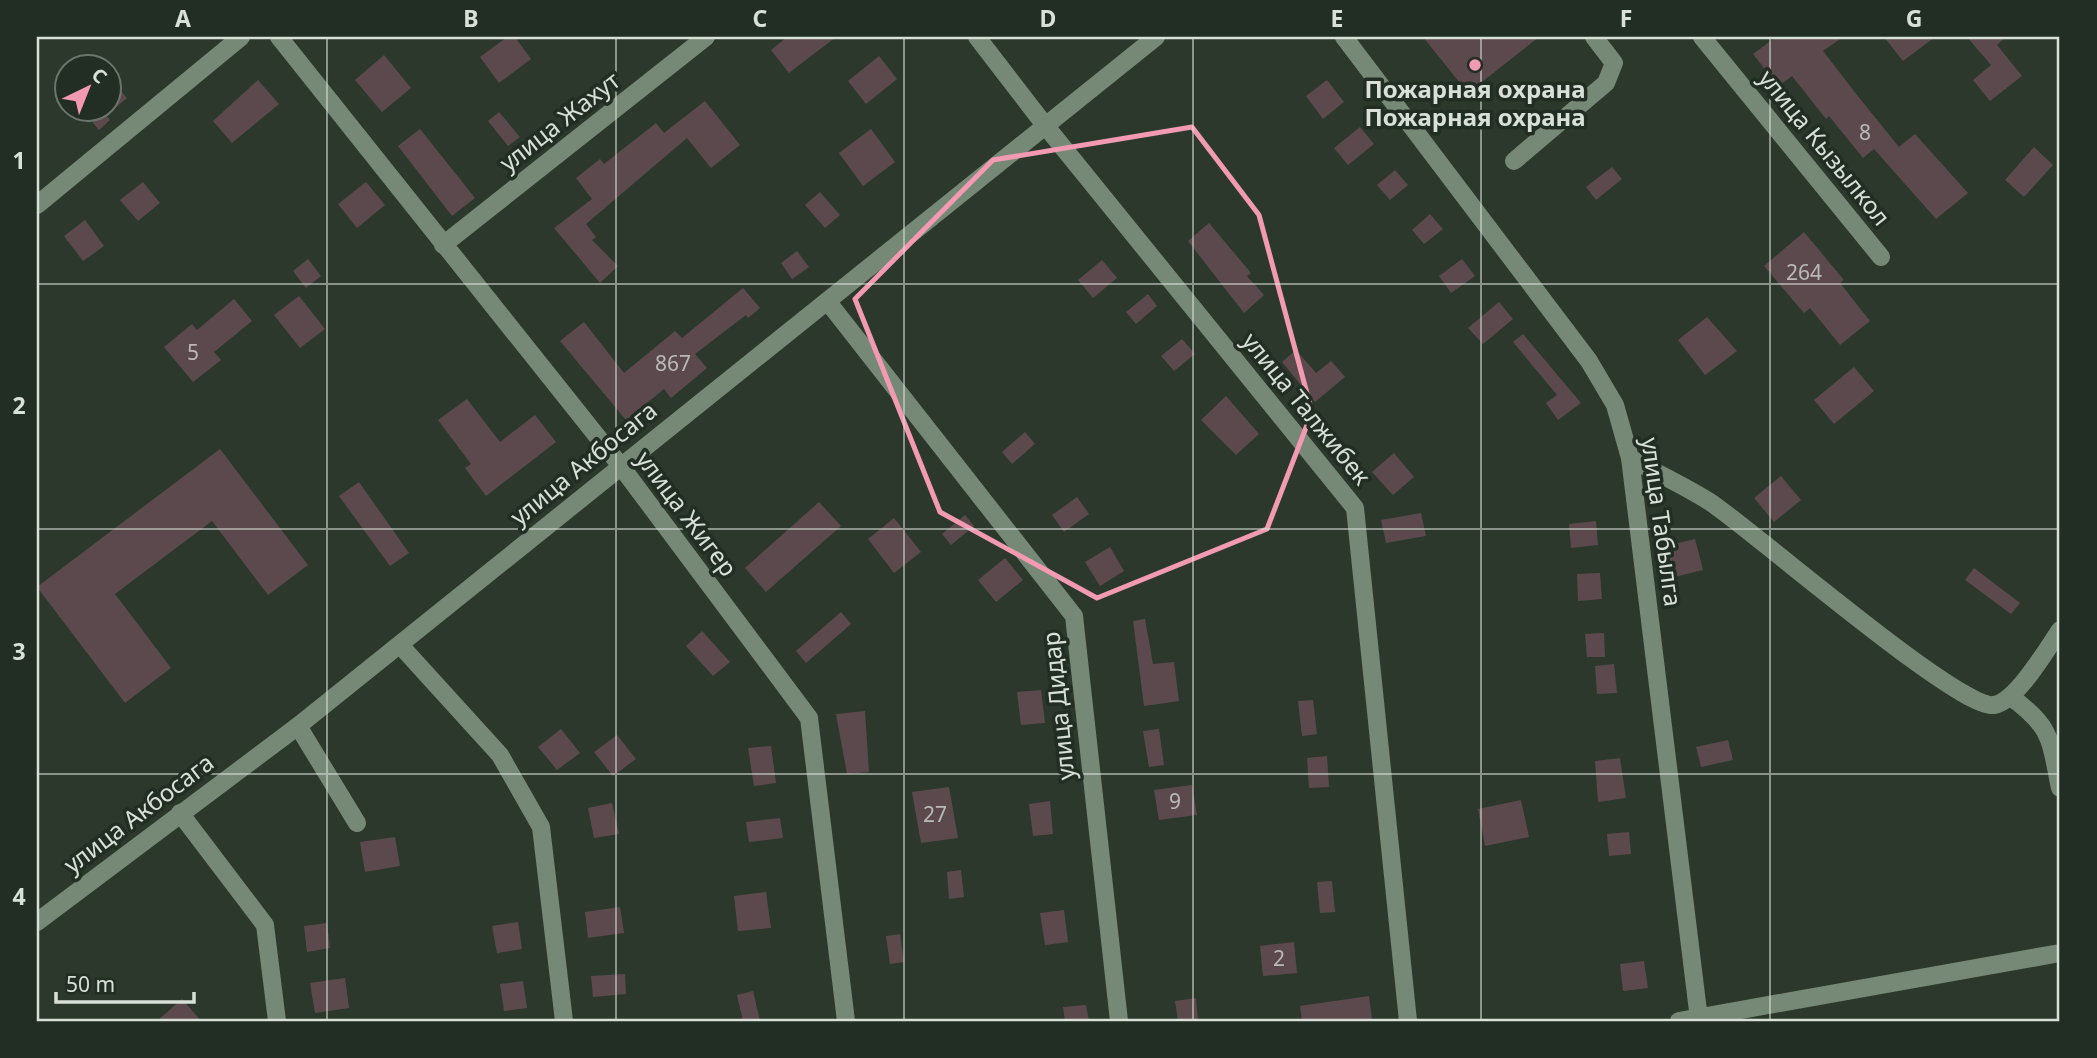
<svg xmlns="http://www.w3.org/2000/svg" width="2097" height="1058" font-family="'Noto Sans',sans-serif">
  <rect width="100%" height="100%" fill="#2c382c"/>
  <!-- building -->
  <g fill="#5c494e">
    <path d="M507,37H515L531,59L499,83L480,57Z"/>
    <path d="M787,37H836L789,73L771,50Z"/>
    <path d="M1423,37H1539L1468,93Z"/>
    <path d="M1776,37H1843L1823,51L1857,95L1899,147L1915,134L1968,193L1936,219L1874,149L1863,158L1829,116L1826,119L1792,76L1778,86L1753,54Z"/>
    <path d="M1884,37H1935L1903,61Z"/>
    <path d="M1967,37H2006L1997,45L2022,76L1990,101L1973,80L1991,65Z"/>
    <path d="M384,55L411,88L382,112L355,80Z"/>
    <path d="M879,56L897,79L866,104L848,81Z"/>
    <path d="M108,76L127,98L108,114Z"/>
    <path d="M258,80L279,104L232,143L213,121Z"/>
    <path d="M1327,80L1344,102L1323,119L1306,96Z"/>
    <path d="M705,101L740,145L711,168L687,138L586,224L596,237L592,240L618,266L600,283L554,228L592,199L576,178L600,159L604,164L656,123L664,133Z"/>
    <path d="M81,108H101L110,120L99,130Z"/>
    <path d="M499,112L520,137L508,146L488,121Z"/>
    <path d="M1360,127L1374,144L1348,165L1334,148Z"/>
    <path d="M420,129L475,198L452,216L398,146Z"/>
    <path d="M871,129L895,162L863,186L839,153Z"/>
    <path d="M2034,147L2053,165L2024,197L2005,180Z"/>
    <path d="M1612,167L1622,179L1596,200L1586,187Z"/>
    <path d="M1395,170L1408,185L1390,200L1377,185Z"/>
    <path d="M143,182L160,203L138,221L120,200Z"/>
    <path d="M366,182L385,205L357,228L338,204Z"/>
    <path d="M820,192L840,215L825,228L805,205Z"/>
    <path d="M1430,214L1443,229L1424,244L1412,230Z"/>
    <path d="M85,220L104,246L83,261L64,236Z"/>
    <path d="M1209,223L1251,273L1247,276L1264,295L1244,313L1188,241Z"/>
    <path d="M1804,232L1844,280L1840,283L1870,321L1840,345L1810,308L1804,313L1764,266Z"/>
    <path d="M797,251L809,267L792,279L781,263Z"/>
    <path d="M308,259L321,276L306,288L293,271Z"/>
    <path d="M1462,259L1475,276L1451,293L1439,276Z"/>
    <path d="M1102,260L1117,278L1093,298L1078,280Z"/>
    <path d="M743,288L760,308L748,318L746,315L695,354L707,368L671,398L664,389L626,420L560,341L584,322L624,373L675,331L682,338Z"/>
    <path d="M1148,294L1157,306L1136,324L1126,312Z"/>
    <path d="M299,296L325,329L300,348L274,315Z"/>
    <path d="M234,299L252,321L214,352L221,360L193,382L164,347L192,324L197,330Z"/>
    <path d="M1499,302L1513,319L1483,344L1468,328Z"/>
    <path d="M1707,317L1737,351L1705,375L1678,340Z"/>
    <path d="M1523,334L1581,403L1558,420L1546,403L1557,395L1513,342Z"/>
    <path d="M1182,339L1195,354L1174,371L1161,356Z"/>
    <path d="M1296,350L1316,373L1331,361L1345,377L1315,402L1282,362Z"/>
    <path d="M1854,367L1874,391L1834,424L1814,400Z"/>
    <path d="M1226,396L1259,434L1236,455L1201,420Z"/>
    <path d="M467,399L500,442L535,415L556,442L486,496L465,468L471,464L438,420Z"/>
    <path d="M1025,432L1035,444L1012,464L1002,452Z"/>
    <path d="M220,449L308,565L268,595L212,521L115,594L171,668L125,703L37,587Z"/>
    <path d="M1394,453L1414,477L1393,495L1372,472Z"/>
    <path d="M1781,476L1801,500L1774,522L1754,498Z"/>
    <path d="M359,482L409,553L390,566L339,496Z"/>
    <path d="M1077,497L1089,514L1064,532L1052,515Z"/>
    <path d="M819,502L841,526L766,592L745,568Z"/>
    <path d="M1421,513L1426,536L1386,543L1381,520Z"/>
    <path d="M965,515L974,526L951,545L942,534Z"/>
    <path d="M894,518L921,552L894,573L868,539Z"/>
    <path d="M1596,521L1598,545L1571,548L1569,524Z"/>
    <path d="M1695,539L1703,570L1674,577L1666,546Z"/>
    <path d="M1110,547L1124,571L1100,586L1085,562Z"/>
    <path d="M1005,558L1023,580L996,602L978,580Z"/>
    <path d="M1974,568L2020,603L2011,614L1965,580Z"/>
    <path d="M1600,573L1602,599L1578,601L1577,574Z"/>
    <path d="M841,612L851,624L806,663L796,651Z"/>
    <path d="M1145,619L1153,664L1174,662L1179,701L1144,706L1133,621Z"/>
    <path d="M702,631L730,662L713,676L686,646Z"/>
    <path d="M1604,633L1605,657H1587L1585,634Z"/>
    <path d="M1614,664L1617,693L1597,694L1595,666Z"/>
    <path d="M1041,690L1045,723L1021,725L1017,692Z"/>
    <path d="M1313,700L1317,734L1302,736L1298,701Z"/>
    <path d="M865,711L869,772L847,774L836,714Z"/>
    <path d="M561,729L580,753L557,770L538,747Z"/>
    <path d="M1159,729L1164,765L1149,767L1143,731Z"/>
    <path d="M617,735L636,759L613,776L594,752Z"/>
    <path d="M1728,740L1733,760L1701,767L1696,747Z"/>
    <path d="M771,746L776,783L754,786L748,748Z"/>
    <path d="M1327,756L1329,787L1309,788L1307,758Z"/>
    <path d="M1620,758L1626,798L1598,802L1595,761Z"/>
    <path d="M1192,785L1197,815L1159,820L1154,790Z"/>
    <path d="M949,787L958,838L921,843L912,792Z"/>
    <path d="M1521,800L1529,837L1485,846L1478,809Z"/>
    <path d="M1050,801L1053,834L1033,836L1029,804Z"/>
    <path d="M612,803L619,834L594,838L588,808Z"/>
    <path d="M780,818L783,838L749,842L746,822Z"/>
    <path d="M1629,832L1631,854L1609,856L1607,834Z"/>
    <path d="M395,837L400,866L365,872L360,842Z"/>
    <path d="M961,870L964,897L949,899L947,872Z"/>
    <path d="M1332,881L1335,912L1320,913L1317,882Z"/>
    <path d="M766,892L771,928L738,931L734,896Z"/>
    <path d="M620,907L624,933L588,938L585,912Z"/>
    <path d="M1064,910L1068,942L1045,945L1040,913Z"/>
    <path d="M518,922L522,949L497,953L492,926Z"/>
    <path d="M327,923L330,948L307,952L304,926Z"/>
    <path d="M900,934L904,962L890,964L886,936Z"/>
    <path d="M1294,942L1297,973L1263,976L1260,946Z"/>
    <path d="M1644,961L1648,988L1623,991L1620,964Z"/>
    <path d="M625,974L626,994L593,997L591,976Z"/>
    <path d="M345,978L349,1008L315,1013L310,983Z"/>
    <path d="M523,981L527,1008L504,1011L500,984Z"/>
    <path d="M753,991L760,1021H743L737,995Z"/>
    <path d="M1369,996L1372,1019L1302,1021L1300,1006Z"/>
    <path d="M1196,998L1198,1021H1178L1175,1001Z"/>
    <path d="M182,999L201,1021H157Z"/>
    <path d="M1086,1005L1089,1021H1065L1063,1007Z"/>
  </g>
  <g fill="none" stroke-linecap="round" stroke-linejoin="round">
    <!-- minor -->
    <g stroke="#768976" stroke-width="18">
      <path d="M279,37L620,465L809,718L846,1021"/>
      <path d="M977,37L1044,124L1355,508L1408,1021"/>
      <path d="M1344,37L1589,361L1615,405L1630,458L1699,1019"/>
      <path d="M1702,37L1881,257"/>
      <path d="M1514,161L1606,83L1614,63L1594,37"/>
      <path d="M37,205L241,37"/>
      <path d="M443,245L706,37"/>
      <path d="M828,302L1074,616L1119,1021"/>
      <path d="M1630,458C1656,473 1685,486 1710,502C1755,532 1959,710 1994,705C2016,702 2047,649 2060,630"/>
      <path d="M400,645L500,755L541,827L564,1021"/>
      <path d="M2011,697C2053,728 2050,740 2060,788"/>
      <path d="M298,726L357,823"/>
      <path d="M180,813L265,925L277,1021"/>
      <path d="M37,922L298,726L1156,37"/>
      <path d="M1679,1021L2060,953"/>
    </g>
  </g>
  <!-- marked area -->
  <path fill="none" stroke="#f19ab2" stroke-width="5" stroke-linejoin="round" d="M1192,127L1259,215L1312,412L1267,529L1097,598L940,512L855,299L993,160Z"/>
  <!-- grid -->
  <path fill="none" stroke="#d8e0d8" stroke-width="2" stroke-opacity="0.55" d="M327,37V1021M616,37V1021M904,37V1021M1193,37V1021M1481,37V1021M1770,37V1021M37,284H2060M37,529H2060M37,774H2060"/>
  <!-- markers -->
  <circle fill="#f19ab2" stroke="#222e23" stroke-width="2.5" cx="1475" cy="65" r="7"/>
  <g text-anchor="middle" stroke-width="7" stroke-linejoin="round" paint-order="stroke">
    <!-- number labels -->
    <g font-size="21" fill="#b9bab6">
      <text x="1865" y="140">8</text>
      <text x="1804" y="280">264</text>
      <text x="193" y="360">5</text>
      <text x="673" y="371">867</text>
      <text x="1175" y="809">9</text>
      <text x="935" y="822">27</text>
      <text x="1279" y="966">2</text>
    </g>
    <!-- poi labels -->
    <g font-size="24" font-weight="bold" fill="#d8e0d8" stroke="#222e23">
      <text x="1475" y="98">Пожарная охрана<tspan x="1475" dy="28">Пожарная охрана</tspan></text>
    </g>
    <!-- street labels -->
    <g font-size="24" fill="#d8e0d8" stroke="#222e23">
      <text transform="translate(560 122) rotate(-38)" y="8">улица Жахут</text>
      <text transform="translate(1824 148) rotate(51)" y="8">улица Кызылкол</text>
      <text transform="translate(1306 409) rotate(51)" y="8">улица Талжибек</text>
      <text transform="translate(584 464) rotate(-39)" y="8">улица Акбосага</text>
      <text transform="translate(686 514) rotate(53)" y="8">улица Жигер</text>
      <text transform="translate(1661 522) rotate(82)" y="8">улица Табылга</text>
      <text transform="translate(1059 706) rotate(-96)" y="8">улица Дидар</text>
      <text transform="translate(139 814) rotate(-37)" y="8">улица Акбосага</text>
    </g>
  </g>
  <!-- border -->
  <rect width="2097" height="1058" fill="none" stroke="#222e23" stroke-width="77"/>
  <!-- north arrow -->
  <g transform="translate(88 88) rotate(43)"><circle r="33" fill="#222e23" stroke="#6b756b" stroke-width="2"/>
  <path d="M0-5L12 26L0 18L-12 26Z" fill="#f19ab2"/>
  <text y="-10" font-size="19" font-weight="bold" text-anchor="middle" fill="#d8e0d8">С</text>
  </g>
  <!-- scale -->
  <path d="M56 992v10h138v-10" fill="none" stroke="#d8e0d8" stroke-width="3.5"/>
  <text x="66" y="992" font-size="21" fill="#d8e0d8" stroke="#222e23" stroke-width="5" paint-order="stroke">50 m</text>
  <rect x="38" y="38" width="2020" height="982" fill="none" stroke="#d8e0d8" stroke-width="2.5"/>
  <g font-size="23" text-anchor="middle" font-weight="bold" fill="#d8e0d8">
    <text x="183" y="27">A</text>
    <text x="471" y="27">B</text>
    <text x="760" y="27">C</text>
    <text x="1048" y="27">D</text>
    <text x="1337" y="27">E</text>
    <text x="1626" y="27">F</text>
    <text x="1914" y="27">G</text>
    <text x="19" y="169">1</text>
    <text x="19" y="414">2</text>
    <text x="19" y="660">3</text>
    <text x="19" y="905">4</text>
  </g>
</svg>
